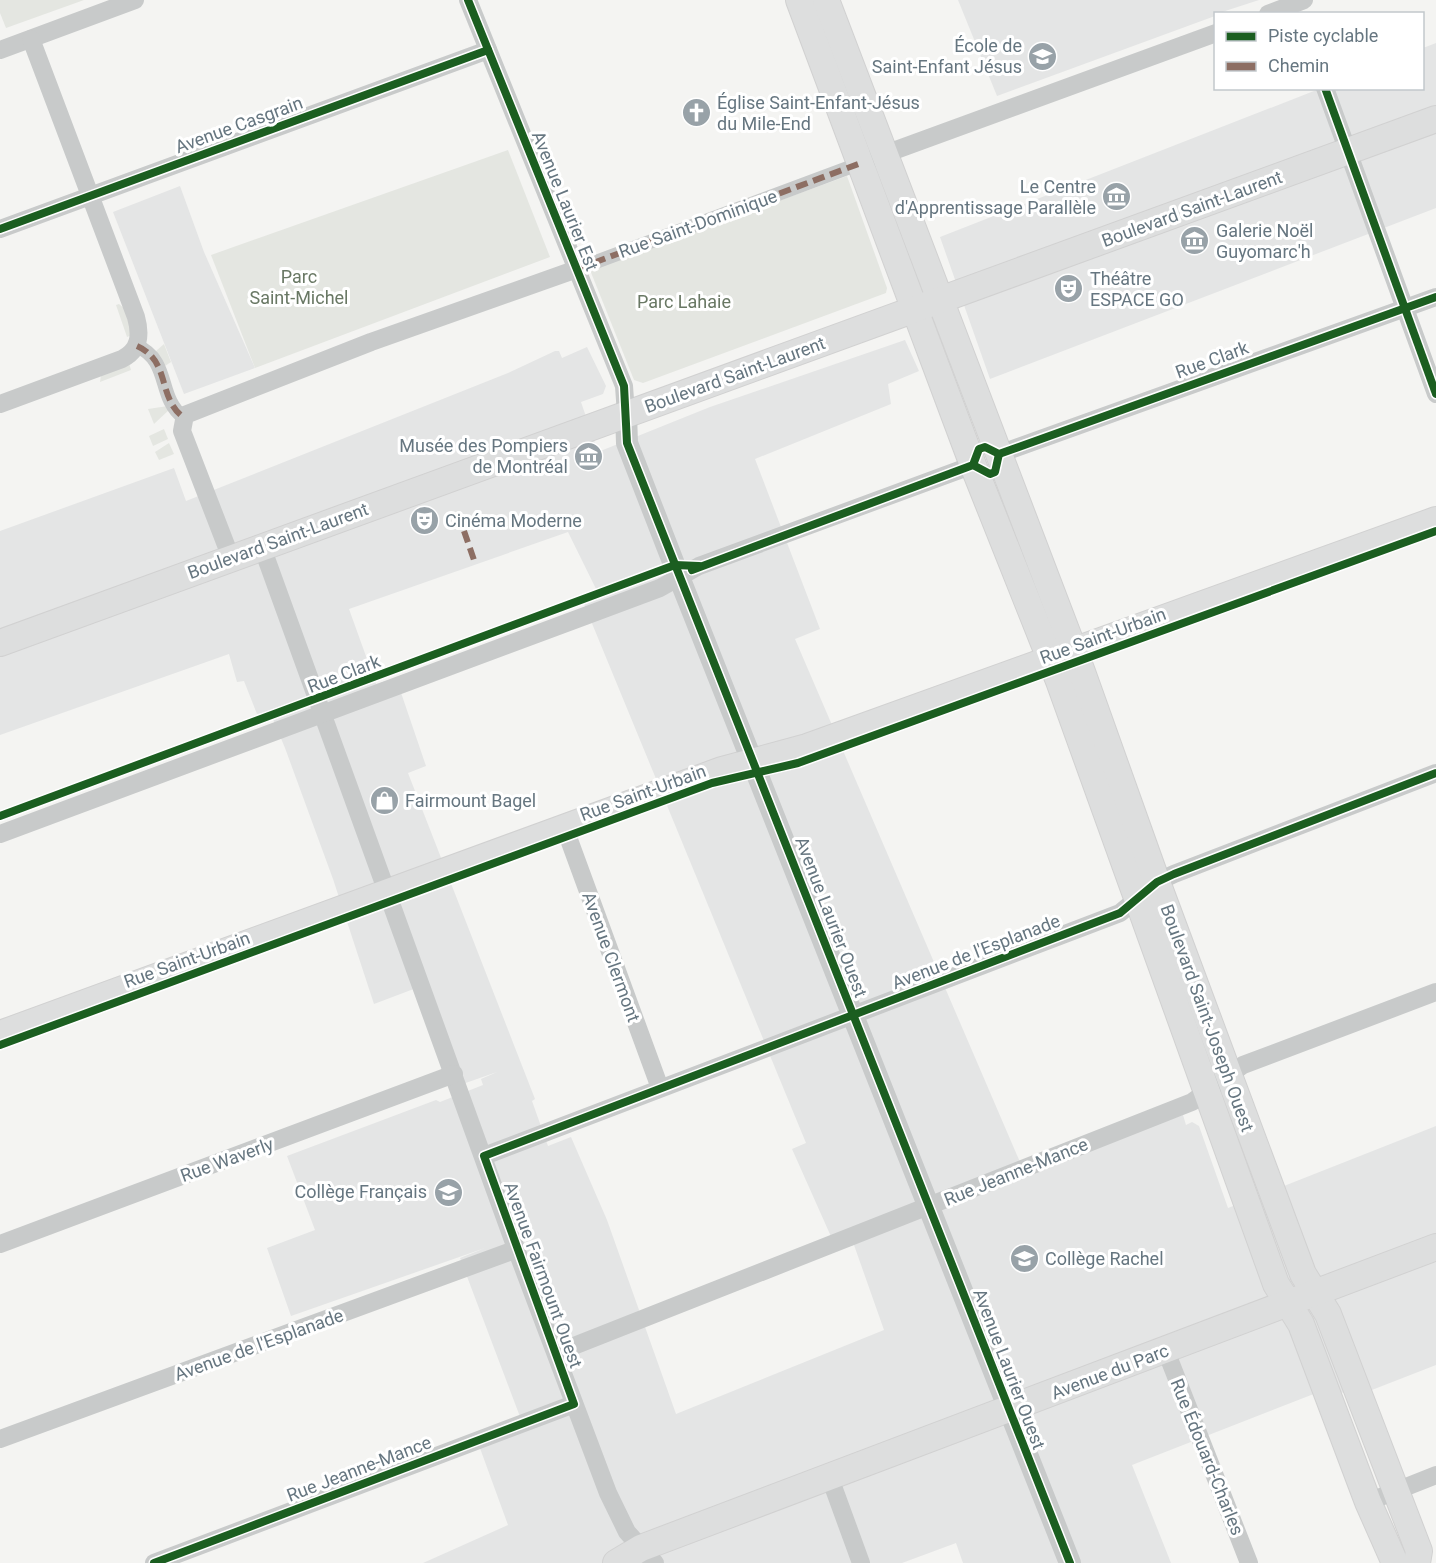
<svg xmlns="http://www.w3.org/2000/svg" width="1436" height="1563" font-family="Roboto,sans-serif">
  <rect width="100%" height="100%" fill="#f4f4f2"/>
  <!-- built -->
  <g fill="#e4e5e5" fill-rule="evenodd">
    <path d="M958,0H1259L1216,14L1215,16L997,96Z"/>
    <path d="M1436,43V208L990,379L940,237L1319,89L1422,88L1423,48Z"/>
    <path d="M180,186L204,252L255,368L184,394L113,212Z"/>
    <path d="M905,340L919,371L888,384L891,404L755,459L820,629L795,639L1023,1169L1183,1115L1186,1125L1192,1122L1199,1126L1228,1208L1436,1126V1365L1359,1395L1324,1390L1132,1465L1171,1563H963L956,1543L902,1563H423L508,1525L477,1440L522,1422L460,1258L485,1248L291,1316L267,1248L315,1230L287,1156L436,1100L440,1102L483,1085L481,1079L497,1072L457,1086L419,987L374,1004L333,879L285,748L270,712L257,714L244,681L237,682L229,654L0,735V531L174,468L186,501L508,373L555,351H559L562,358L587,347L606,386L603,394L581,402L598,452L710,407ZM568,532L600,597L584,604L806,1143L792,1149L837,1250L854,1245L884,1330L676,1414L607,1220L571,1137L548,1146L532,1101L535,1099L408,773L426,766L396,678L376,684L349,609Z"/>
  </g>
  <!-- green -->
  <g fill="#e4e6e1">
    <path d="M0,0H84L6,28L0,13Z"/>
    <path d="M508,150L550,257L255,368L211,255Z"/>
    <path d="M847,176L887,288L886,293L643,383L634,380L590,270Z"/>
    <path d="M119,304L125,309L132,335L127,337L116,305Z"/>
    <path d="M164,344L171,362L162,368L156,351Z"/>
    <path d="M129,363L131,370L100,382L101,375Z"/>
    <path d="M168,406L170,409L154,424L148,409Z"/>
    <path d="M164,429L168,439L153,446L149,436Z"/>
    <path d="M169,443L174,454L159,460L155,452Z"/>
  </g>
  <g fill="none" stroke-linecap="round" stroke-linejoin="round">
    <defs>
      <g id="secondary">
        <path d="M799,0L973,465L1059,681L1276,1284L1301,1324L1368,1502L1395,1563"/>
        <path d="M826,0L1082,672L1157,882L1303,1274L1328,1314L1419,1551L1417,1563"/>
        <path d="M0,643L1436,119"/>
        <path d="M0,1034L722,770L807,747L1436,520"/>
        <path d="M616,1563L641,1548L1436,1247"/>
      </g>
    </defs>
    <!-- secondary casing -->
    <use href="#secondary" stroke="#d1d1d1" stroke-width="28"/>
    <!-- pedestrian -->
    <g stroke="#c8caca" stroke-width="14">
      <path d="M577,269L861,163"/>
      <path d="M137,346C171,361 157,397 183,417"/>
    </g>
    <!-- minor -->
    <g stroke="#c8caca" stroke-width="18">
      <path d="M468,0L624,386L626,414"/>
      <path d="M1268,14L1304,0"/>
      <path d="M0,50L135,0"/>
      <path d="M1325,88L1436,394"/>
      <path d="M874,158L1216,33"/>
      <path d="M0,229L488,50"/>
      <path d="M0,404L122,359C140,350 141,335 136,317L31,39"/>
      <path d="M999,454L1436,297"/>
      <path d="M262,547L518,1254L608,1493L627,1532L655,1563"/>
      <path d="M231,558L182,431L185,415L371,342L577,269"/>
      <path d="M564,826L660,1088"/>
      <path d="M0,834L585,616L660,588L699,566L973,465"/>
      <path d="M484,1156L1120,913L1157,882L1174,874L1436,773"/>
      <path d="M0,1244L454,1074"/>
      <path d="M1166,1351L1249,1563"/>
      <path d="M556,1353L1192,1102L1243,1065L1436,992"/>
      <path d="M0,1439L517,1249"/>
      <path d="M830,1478L861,1563"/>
      <path d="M1368,1502L1436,1475"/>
      <path d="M154,1563L574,1404"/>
    </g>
    <!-- tertiary -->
    <path stroke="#c8caca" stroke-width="22" d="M626,414L627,443L679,577L1070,1563"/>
    <!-- secondary -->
    <use href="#secondary" stroke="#dddede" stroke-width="26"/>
    <!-- quiet -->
    <g stroke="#8d6e63" stroke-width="6" stroke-dasharray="12 6" stroke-linecap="butt">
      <path d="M577,269L861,163"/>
      <path d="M137,346C171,361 157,397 183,417"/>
      <path d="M464,531L474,560"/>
    </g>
    <defs>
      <g id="cycleway">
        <path d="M468,0L624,386L627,443L1070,1563"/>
        <path d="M1325,88L1436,394"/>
        <path d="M0,229L488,50"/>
        <path d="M973,465L979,449L985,447L999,454L1436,297"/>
        <path d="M692,570L973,465L990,474L995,472L999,454"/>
        <path d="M0,816L675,565L699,566"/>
        <path d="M0,1045L712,783L798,763L1436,531"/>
        <path d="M154,1563L574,1404L484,1156L1120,913L1157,882L1174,874L1436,773"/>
      </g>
    </defs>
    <!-- cycleway casing -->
    <use href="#cycleway" stroke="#fff" stroke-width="11"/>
    <!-- cycleway -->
    <use href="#cycleway" stroke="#1b5e20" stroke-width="8"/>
  </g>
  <!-- icons -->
  <defs>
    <symbol id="school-disc" viewBox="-11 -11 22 22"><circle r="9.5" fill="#98a2a8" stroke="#fff"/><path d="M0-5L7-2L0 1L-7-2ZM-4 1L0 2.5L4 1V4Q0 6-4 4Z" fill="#fff"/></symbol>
    <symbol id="church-disc" viewBox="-11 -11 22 22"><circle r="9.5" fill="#98a2a8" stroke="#fff"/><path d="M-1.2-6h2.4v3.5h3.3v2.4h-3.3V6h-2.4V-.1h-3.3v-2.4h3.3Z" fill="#fff"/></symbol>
    <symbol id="museum-disc" viewBox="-11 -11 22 22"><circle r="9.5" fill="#98a2a8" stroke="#fff"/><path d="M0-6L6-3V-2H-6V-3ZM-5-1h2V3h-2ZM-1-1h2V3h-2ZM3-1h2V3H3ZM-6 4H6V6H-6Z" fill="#fff"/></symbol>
    <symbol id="theatre-disc" viewBox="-11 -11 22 22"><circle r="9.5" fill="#98a2a8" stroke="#fff"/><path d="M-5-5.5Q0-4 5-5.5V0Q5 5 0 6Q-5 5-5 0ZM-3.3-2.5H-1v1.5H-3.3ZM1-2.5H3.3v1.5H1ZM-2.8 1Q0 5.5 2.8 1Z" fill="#fff"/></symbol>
    <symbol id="shop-disc" viewBox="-11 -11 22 22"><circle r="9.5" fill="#98a2a8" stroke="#fff"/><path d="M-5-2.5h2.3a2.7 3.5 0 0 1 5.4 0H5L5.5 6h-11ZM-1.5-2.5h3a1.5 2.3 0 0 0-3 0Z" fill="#fff"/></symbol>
  </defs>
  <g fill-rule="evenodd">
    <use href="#school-disc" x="1026" y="40" width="33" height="33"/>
    <use href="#church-disc" x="680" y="96" width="33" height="33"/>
    <use href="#museum-disc" x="1100" y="180" width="33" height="33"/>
    <use href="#museum-disc" x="1178" y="224" width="33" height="33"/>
    <use href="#theatre-disc" x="1052" y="272" width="33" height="33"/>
    <use href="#museum-disc" x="572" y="440" width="33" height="33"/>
    <use href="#theatre-disc" x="408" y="504" width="33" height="33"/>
    <use href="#shop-disc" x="368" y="784" width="33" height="33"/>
    <use href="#school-disc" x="432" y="1176" width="33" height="33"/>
    <use href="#school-disc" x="1008" y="1242" width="33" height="33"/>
  </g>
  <g text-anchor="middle" stroke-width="6" stroke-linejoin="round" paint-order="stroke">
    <!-- poi labels -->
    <g font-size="18" fill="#667680" stroke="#fff" text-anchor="start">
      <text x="1022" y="52" text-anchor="end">École de<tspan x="1022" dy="21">Saint-Enfant Jésus</tspan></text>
      <text x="717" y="109">Église Saint-Enfant-Jésus<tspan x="717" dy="21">du Mile-End</tspan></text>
      <text x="1096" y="193" text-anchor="end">Le Centre<tspan x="1096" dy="21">d'Apprentissage Parallèle</tspan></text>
      <text x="1216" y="237">Galerie Noël<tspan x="1216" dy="21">Guyomarc'h</tspan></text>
      <text x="1090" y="285">Théâtre<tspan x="1090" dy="21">ESPACE GO</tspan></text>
      <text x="568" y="452" text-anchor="end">Musée des Pompiers<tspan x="568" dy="21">de Montréal</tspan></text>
      <text x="445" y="527">Cinéma Moderne</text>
      <text x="405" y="807">Fairmount Bagel</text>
      <text x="427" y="1198" text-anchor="end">Collège Français</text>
      <text x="1045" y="1265">Collège Rachel</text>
    </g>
    <!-- street labels -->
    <g font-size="18" fill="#667680" stroke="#fff">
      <text transform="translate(239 125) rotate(-20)" y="6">Avenue Casgrain</text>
      <text transform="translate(565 201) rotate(68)" y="6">Avenue Laurier Est</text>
      <text transform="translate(1192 209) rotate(-20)" y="6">Boulevard Saint-Laurent</text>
      <text transform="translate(698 224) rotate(-20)" y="6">Rue Saint-Dominique</text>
      <text transform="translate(1212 360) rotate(-20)" y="6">Rue Clark</text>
      <text transform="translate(735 375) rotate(-20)" y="6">Boulevard Saint-Laurent</text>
      <text transform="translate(278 541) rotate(-20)" y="6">Boulevard Saint-Laurent</text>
      <text transform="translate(1103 636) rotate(-20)" y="6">Rue Saint-Urbain</text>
      <text transform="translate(344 674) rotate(-21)" y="6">Rue Clark</text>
      <text transform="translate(643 793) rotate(-20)" y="6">Rue Saint-Urbain</text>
      <text transform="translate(831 917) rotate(69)" y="6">Avenue Laurier Ouest</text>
      <text transform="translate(976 952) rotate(-21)" y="6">Avenue de l'Esplanade</text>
      <text transform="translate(611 957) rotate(70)" y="6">Avenue Clermont</text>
      <text transform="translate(187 960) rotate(-20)" y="6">Rue Saint-Urbain</text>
      <text transform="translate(1207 1018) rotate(70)" y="6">Boulevard Saint-Joseph Ouest</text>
      <text transform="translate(227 1160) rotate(-20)" y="6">Rue Waverly</text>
      <text transform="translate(1016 1172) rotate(-22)" y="6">Rue Jeanne-Mance</text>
      <text transform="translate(543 1275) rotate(70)" y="6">Avenue Fairmount Ouest</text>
      <text transform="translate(259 1345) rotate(-20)" y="6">Avenue de l'Esplanade</text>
      <text transform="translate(1009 1369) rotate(69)" y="6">Avenue Laurier Ouest</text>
      <text transform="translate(1110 1372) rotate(-21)" y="6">Avenue du Parc</text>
      <text transform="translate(1207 1457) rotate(68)" y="6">Rue Édouard-Charles</text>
      <text transform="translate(359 1469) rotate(-21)" y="6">Rue Jeanne-Mance</text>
    </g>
    <!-- park labels -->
    <g font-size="18" fill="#697864" stroke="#fff">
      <text x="299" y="283">Parc<tspan x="299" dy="21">Saint-Michel</tspan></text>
      <text x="684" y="308">Parc Lahaie</text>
    </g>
  </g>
  <!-- legend -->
  <rect x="1214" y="12" width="210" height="78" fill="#ffffff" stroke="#c2c8cc" stroke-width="1.5"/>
  <rect x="1226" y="32" width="30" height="9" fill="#1b5e20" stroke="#c2c8cc" stroke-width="1.5"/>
  <text x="1268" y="42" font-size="18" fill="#667680">Piste cyclable</text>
  <rect x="1226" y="62" width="30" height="9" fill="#8d6e63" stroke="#c2c8cc" stroke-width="1.5"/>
  <text x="1268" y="72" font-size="18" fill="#667680">Chemin</text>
</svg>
